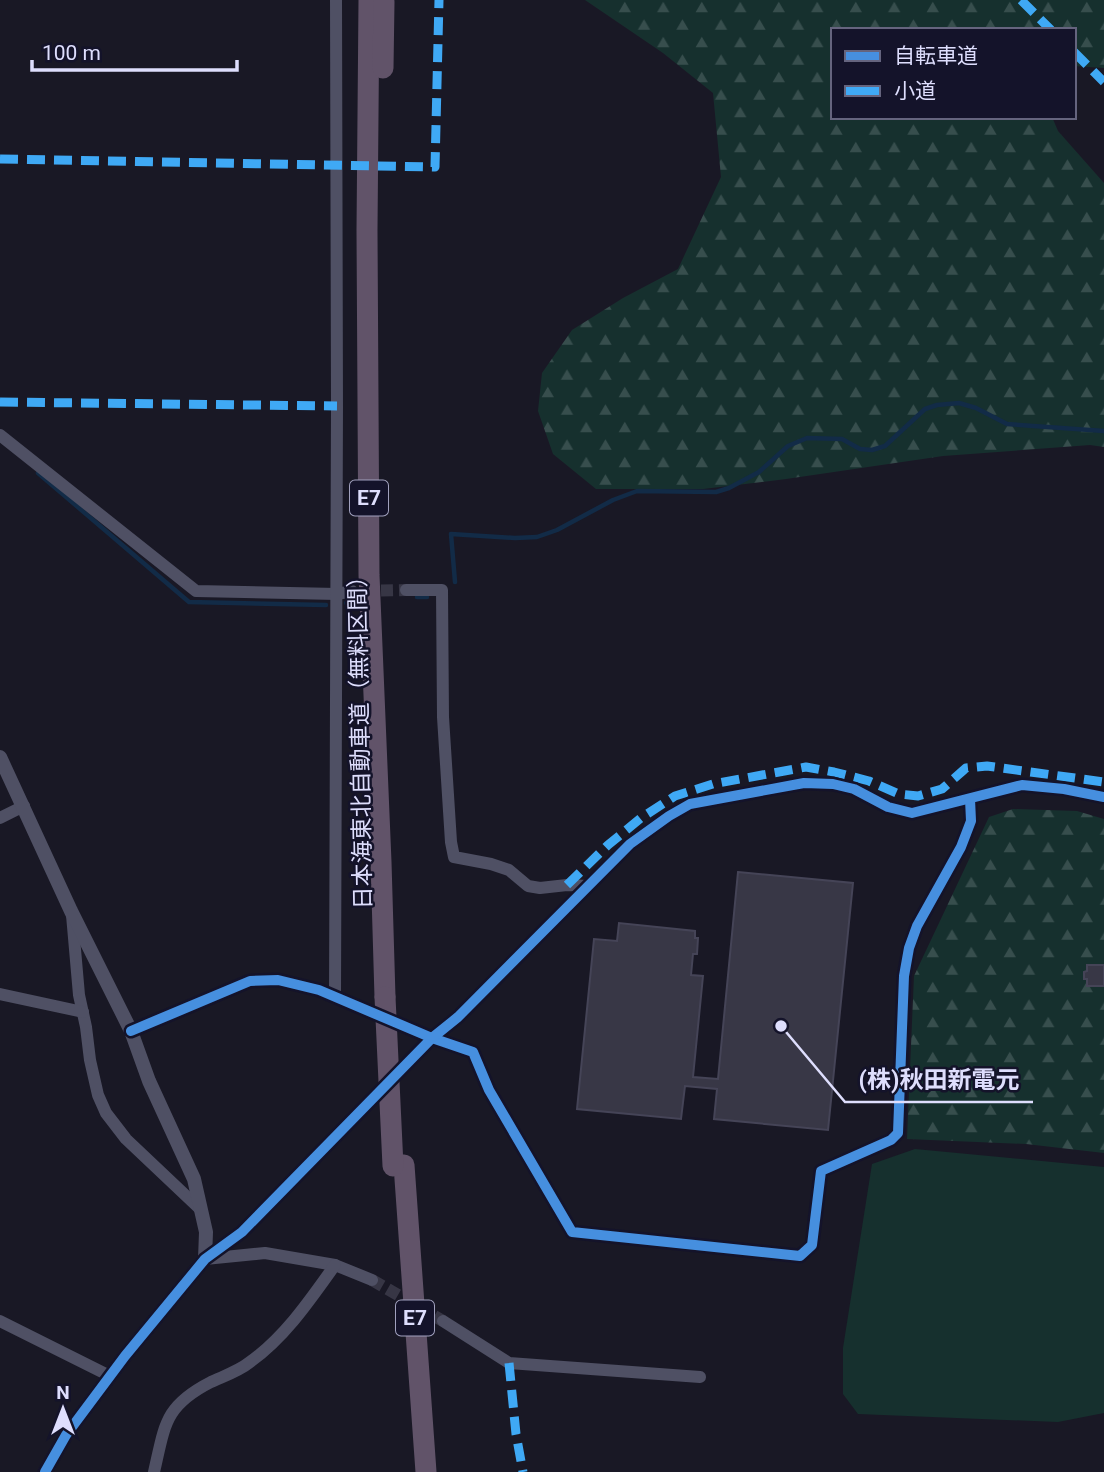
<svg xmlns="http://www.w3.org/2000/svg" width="1104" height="1472" font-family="Roboto,'Noto Sans JP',sans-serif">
  <defs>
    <pattern id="forest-firs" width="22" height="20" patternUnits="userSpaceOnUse" patternTransform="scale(1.75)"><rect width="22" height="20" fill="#16302e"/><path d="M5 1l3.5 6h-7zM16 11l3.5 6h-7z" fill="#374e4d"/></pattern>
  </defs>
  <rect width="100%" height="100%" fill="#191825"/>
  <!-- grass -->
  <path fill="#16302e" d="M915,1149L1104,1167V1413L1058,1422L858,1414L843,1394V1348L872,1164Z"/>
  <!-- forest -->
  <g fill="url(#forest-firs)">
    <path d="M585,0H1104V68L1074,66V30H833V117H1052L1058,131L1104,183V447L1090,445L943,456L786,479L703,489H596L553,454L538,411L542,373L572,330L623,298L678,269L721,177L713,93L663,53Z"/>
    <path d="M1013,809L1077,811L1104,819V1153L1026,1144L907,1139L914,976L989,817Z"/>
  </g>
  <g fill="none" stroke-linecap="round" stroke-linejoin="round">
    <!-- stream -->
    <g stroke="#122b47" stroke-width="4.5">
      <path d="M38,473L189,602L326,605"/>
      <path d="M455,582L451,534L515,538L537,537L557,530L613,500L637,491L716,492L729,488L759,472L788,446L807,438L842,439L860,449L872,450L885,446L925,409L937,405L959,403L976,408L1007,424L1104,431"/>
      <path d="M417,597H427"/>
      <path d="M346,603L364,602"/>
    </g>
  </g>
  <!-- building -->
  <g fill="#383746" stroke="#454457" stroke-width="2">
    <path d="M738,872L853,883L828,1130L714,1119L717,1089L685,1086L681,1119L577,1109L594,939L617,941L619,923L695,931V938H698L697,954H693L691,975L703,976L693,1077L718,1079Z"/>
    <path d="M1087,965H1104V986H1087V979H1084V972L1087,971Z"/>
  </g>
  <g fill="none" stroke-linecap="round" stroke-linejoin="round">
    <!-- minor-tunnel -->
    <g stroke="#373645" stroke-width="12" stroke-dasharray="12 6" stroke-linecap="butt">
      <path d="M363,591L406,590"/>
      <path d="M372,1280L443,1321"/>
    </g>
    <!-- minor -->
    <g stroke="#4f5064" stroke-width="12">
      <path d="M0,435L196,591L337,594L352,591"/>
      <path d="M406,590H442L443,717L451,842L454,857L491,864L509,870L528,886L540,888L567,885L587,886"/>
      <path d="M0,818L24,806"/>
      <path d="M72,915L79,995L86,1027L90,1060L98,1095L106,1113L126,1139L200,1209"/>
      <path d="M0,994L83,1012"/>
      <path d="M335,998L337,406L336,0"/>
      <path d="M131,1031L250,981L278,980L319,990L432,1038L473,1052L489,1090L572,1232L800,1256L812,1245L821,1171L891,1140L898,1133L904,976L909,948L917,926L961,847L971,821L970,799"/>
      <path d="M205,1259L242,1232L432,1038L458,1017L630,844L669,816L690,804L804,783L833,784L854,789L888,807L912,813L1022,785L1064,789L1104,797"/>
      <path d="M205,1259L265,1253L335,1265L372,1280"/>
      <path d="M0,1321L110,1376"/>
      <path d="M443,1321L509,1363L700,1377"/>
      <path d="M154,1472C165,1425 164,1406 211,1382C224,1376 239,1371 250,1362C285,1337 310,1300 335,1265"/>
    </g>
    <!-- tertiary -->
    <path stroke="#4f5064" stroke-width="14" d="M0,757L71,911L131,1031L149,1081L194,1179L206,1232L205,1259L125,1356L66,1435L45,1472"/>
    <!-- motorway -->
    <g stroke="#615369" stroke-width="21">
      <path d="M369,0L367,230L369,575L381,862L385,997"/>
      <path d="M383,68L384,2"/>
      <path d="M404,1165L426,1472"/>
    </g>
    <!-- motorway-bridge -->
    <path stroke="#615369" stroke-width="21" d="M385,997L393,1166"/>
    <!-- quiet -->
    <g stroke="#3fa9f5" stroke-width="9" stroke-dasharray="18 9" stroke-linecap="butt">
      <path d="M1021,0L1051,30"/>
      <path d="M1074,52L1104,82"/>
      <path d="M0,159L435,167L439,0"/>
      <path d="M0,402L337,406"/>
      <path d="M567,885L608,845L641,818L675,796L713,784L806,767L834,772L869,781L899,794L918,796L942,789L966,768L987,766L1104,782"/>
      <path d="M509,1363L516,1434L523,1472"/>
    </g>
    <defs>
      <g id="cycleway">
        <path d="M131,1031L250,981L278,980L319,990L432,1038L473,1052L489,1090L572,1232L800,1256L812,1245L821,1171L891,1140L898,1133L904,976L909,948L917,926L961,847L971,821L970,799"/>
        <path d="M45,1472L66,1435L125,1356L205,1259L242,1232L432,1038L458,1017L630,844L669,816L690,804L804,783L833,784L854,789L888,807L912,813L1022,785L1064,789L1104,797"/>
      </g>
    </defs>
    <!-- cycleway casing -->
    <use href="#cycleway" stroke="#14132a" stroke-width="15"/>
    <!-- cycleway -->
    <use href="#cycleway" stroke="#468fdf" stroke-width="10"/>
  </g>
  <g text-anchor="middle" stroke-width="5" stroke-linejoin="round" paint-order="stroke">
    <!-- shield labels -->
    <g fill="#14132a" stroke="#a1a1be" stroke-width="2">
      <rect x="350" y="480.5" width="38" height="35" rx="5"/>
      <rect x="396" y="1300.5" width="38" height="35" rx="5"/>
    </g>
    <g font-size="21" font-weight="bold" fill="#dedefd">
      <text x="369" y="505">E7</text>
      <text x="415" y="1325">E7</text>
    </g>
    <!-- street labels -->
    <g font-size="23" fill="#dedefd" stroke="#14132a">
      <text transform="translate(360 737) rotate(-91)" y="8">日本海東北自動車道（無料区間）</text>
    </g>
  </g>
  <!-- callouts -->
  <path fill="none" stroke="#dedefd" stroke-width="2.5" d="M781 1026L845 1102H1033"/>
  <circle fill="#dedefd" stroke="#14132a" stroke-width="2.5" cx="781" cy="1026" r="7"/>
  <g font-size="24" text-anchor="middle" font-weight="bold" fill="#dedefd" stroke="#14132a" stroke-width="5" stroke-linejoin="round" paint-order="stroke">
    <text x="939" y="1088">(株)秋田新電元</text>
  </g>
  <!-- legend -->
  <rect x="831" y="28" width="245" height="91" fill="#14132a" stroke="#65647e" stroke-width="2"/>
  <rect x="845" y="51" width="35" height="10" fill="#468fdf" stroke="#65647e" stroke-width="2"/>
  <text x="894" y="63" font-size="21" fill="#dedefd">自転車道</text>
  <rect x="845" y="86" width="35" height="10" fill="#3fa9f5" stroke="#65647e" stroke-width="2"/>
  <text x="894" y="98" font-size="21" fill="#dedefd">小道</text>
  <!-- north arrow -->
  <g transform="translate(63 1409)" stroke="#14132a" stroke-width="5" paint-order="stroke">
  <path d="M0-5L12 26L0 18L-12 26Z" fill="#dedefd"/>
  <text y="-10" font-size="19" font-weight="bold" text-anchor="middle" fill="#dedefd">N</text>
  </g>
  <!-- scale -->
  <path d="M32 60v10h205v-10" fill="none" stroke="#dedefd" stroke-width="3.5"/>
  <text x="42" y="60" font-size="21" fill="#dedefd" stroke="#14132a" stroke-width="5" paint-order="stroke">100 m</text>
</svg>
